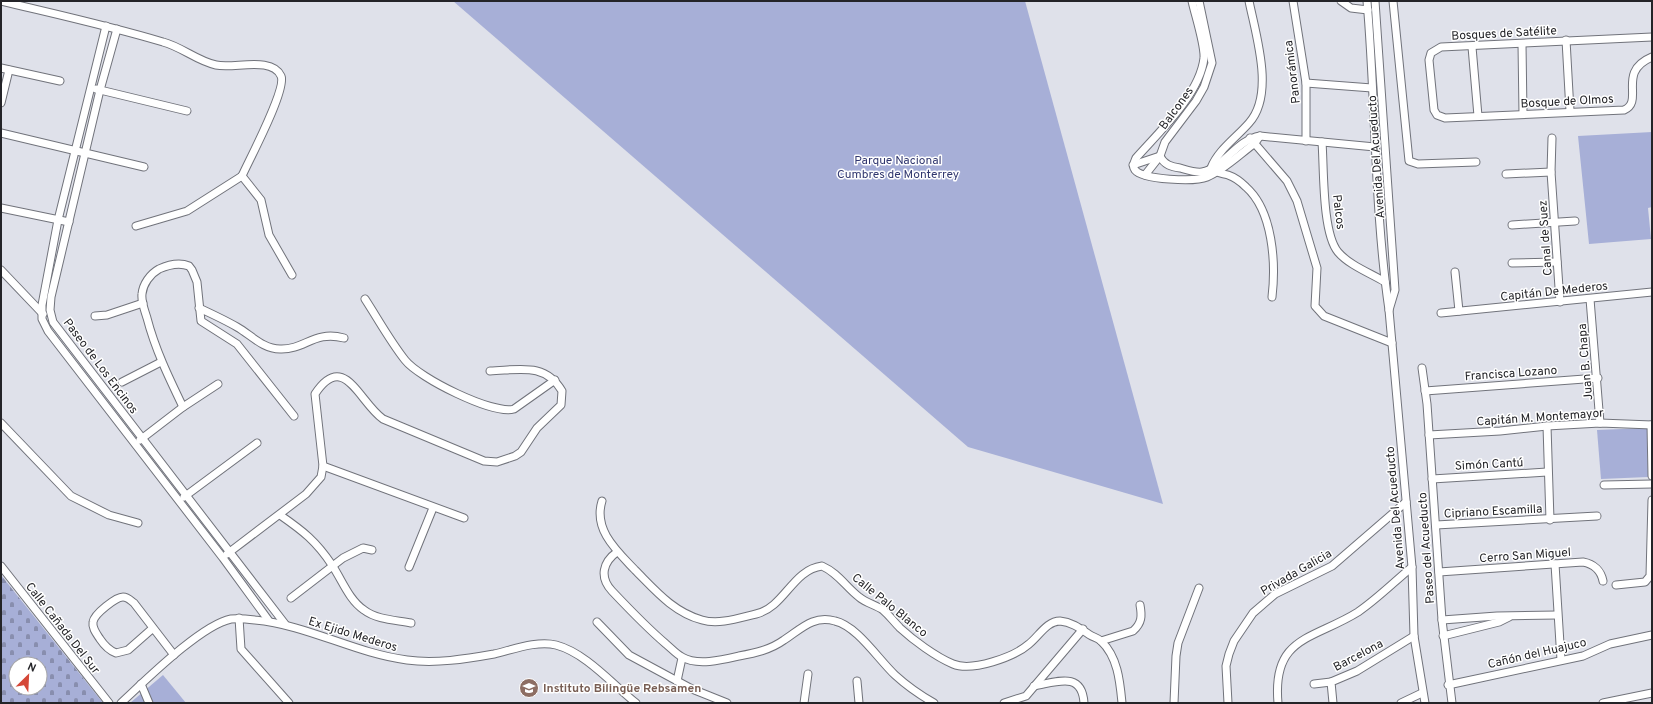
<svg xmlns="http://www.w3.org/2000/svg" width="1653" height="704" font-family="Overpass,sans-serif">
  <defs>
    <pattern id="cemetery-stones" width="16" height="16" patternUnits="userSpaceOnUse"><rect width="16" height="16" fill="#a7afd7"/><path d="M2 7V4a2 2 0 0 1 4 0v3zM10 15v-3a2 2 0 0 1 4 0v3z" fill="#888eae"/></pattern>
  </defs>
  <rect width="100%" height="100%" fill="#dfe1ea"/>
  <!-- cemetery -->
  <path fill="url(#cemetery-stones)" fill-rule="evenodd" d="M1,575L103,703H1ZM16,664H40V688H16Z"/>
  <!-- park -->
  <g fill="#a7afd7">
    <path d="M453,1H1025L1163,504L968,447Z"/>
    <path d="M1652,132V207L1648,208L1651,239L1589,244L1578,136Z"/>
    <path d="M1647,428L1648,477L1601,479L1597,430Z"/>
    <path d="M163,675L186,703H130Z"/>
  </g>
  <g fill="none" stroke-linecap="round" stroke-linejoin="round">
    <defs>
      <g id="minor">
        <path d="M1,1C55,14 110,26 163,42C182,47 197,61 216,65C234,69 272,56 281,76C287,89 249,160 242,176"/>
        <path d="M1192,1C1195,15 1205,45 1204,58C1200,94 1159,132 1136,158C1134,163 1132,166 1135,170C1143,180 1195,182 1207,177C1224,170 1240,154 1255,143L1260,136"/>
        <path d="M1249,1C1256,36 1275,94 1249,123C1236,138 1218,150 1211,168C1216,173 1221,173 1228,175C1234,177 1241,182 1246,187C1273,211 1276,263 1272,297"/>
        <path d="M1293,1L1306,83V141"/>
        <path d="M1341,1L1351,8L1368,10"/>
        <path d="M1367,1C1376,104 1374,208 1389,310L1412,567L1414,636L1425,703"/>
        <path d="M1375,1L1395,290L1389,310"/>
        <path d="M1393,1L1409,161L1418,164L1476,162"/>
        <path d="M106,26L58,220L42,305V319L48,331L223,558L269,621"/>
        <path d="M117,29L100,90L51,297L50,310L53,322L285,624"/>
        <path d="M1652,37L1441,47L1431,53L1429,60L1434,110L1437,115L1445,118L1624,110C1645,101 1616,72 1652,57"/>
        <path d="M1566,40L1570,111"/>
        <path d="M1522,44L1523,114"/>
        <path d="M1472,47L1478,116"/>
        <path d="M1,68L60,81"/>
        <path d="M1306,83L1372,88"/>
        <path d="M96,89L187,111"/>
        <path d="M1,103L9,70"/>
        <path d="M1,133L144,167"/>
        <path d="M1250,138L1287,181L1297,201L1317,268L1315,306L1324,316L1392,343"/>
        <path d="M1552,138L1551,172L1560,302"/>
        <path d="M1322,142C1324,168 1322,233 1338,252C1349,265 1370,273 1385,282"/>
        <path d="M1133,165L1160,156C1164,165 1172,167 1180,168C1187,170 1196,173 1202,172C1224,168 1236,140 1260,136L1375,147"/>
        <path d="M1506,174L1551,172"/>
        <path d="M1145,175L1160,156L1165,142L1196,101L1204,87L1212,63L1199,1"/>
        <path d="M242,176L261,200L269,235L292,275"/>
        <path d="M1,208L69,222"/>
        <path d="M1512,225L1575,221"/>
        <path d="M136,226L187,211L242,176"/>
        <path d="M1512,263L1557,262"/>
        <path d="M1,270L43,314"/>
        <path d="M1455,272L1459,311"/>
        <path d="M365,299C378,319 390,341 405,360C419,378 493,415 514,409L555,380"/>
        <path d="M1590,299L1600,423"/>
        <path d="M199,308C212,314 225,320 237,327C251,335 263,349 280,349C305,350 314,330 344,338"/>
        <path d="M1441,313L1652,292"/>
        <path d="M95,316L107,315L143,303"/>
        <path d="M1422,368L1427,404L1442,620L1452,703"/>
        <path d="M122,382L161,362"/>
        <path d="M1425,391L1598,378"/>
        <path d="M183,407C169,378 155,349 147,318C145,311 141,302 142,294C143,284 150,274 159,269C168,265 179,262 189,266L192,270L197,282L201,321L237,344L294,416"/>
        <path d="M1,423L71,496L109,515L138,523"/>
        <path d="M1651,425L1652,476"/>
        <path d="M1547,426L1550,520"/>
        <path d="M1429,435L1500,431L1547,426L1600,423L1652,425"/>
        <path d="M140,440L183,407L218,384"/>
        <path d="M323,466L464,518"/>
        <path d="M1432,479L1547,472"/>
        <path d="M1604,485L1652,484"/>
        <path d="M184,497L257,443"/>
        <path d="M602,501C593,530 617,551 635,570C655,590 673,612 702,620C719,625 739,618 756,614C785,607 792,570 822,566C838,573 846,587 859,597C866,603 876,605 883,610C889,615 894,622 900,628C913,640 936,657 953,664C972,672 1014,657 1029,644C1039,636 1047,621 1060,621C1072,622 1081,629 1090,635C1093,637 1098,638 1101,641C1118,657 1120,682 1122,703"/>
        <path d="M280,515C303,531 316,541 332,565C342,580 349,600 364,610C377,620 396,620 411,623"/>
        <path d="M1436,525L1597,516"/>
        <path d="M617,552C603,562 599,577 612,591C629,609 646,627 666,644C671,648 676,654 682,657C697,666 722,660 739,656C755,653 770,650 784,640C801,629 813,615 835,621C857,626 878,659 895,675C907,686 920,695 934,703"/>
        <path d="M227,554L306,494L321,477L323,466L315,394C344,350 359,402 383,419L484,461L497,462L515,456L521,452L537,428L561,405L562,391C545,362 519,370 490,371"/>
        <path d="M1555,564L1561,660"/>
        <path d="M1,566L109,703"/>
        <path d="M409,567L433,508"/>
        <path d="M1439,572L1583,562C1594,564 1601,571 1603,581"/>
        <path d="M1616,585L1645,582L1650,576L1652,500"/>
        <path d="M291,598L343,558L363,548L372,550"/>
        <path d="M239,618L241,649L289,703"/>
        <path d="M1442,620L1497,616L1557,615"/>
        <path d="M597,622L629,655L692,689L727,703"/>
        <path d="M153,628L128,650L116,653C108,650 104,645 100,639C96,633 92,628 93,622C94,614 116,597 123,597C128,597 131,601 134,603L174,655"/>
        <path d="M1443,636L1499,622L1509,617"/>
        <path d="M1101,641L1133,631C1142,623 1142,616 1140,605"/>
        <path d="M677,681L682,658"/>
        <path d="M857,681L859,703"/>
        <path d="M141,684L149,703"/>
        <path d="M1314,684L1331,682"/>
        <path d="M1448,685L1583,656L1610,644L1652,635"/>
        <path d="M1034,686C1057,682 1082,671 1084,703"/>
        <path d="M121,703C145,681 201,625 231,619C239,618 247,619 255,620C308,625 354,653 407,660C435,664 466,659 494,654C512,650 537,640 556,645C586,653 612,684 636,703"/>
        <path d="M804,703L808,674"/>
        <path d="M1004,703L1026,696L1083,629"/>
        <path d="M1174,703L1176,656L1178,643L1199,588"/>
        <path d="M1228,703L1226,666L1229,654L1234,641L1253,613L1275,594L1332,566L1406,502"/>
        <path d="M1278,703C1272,636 1313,640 1358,612C1377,599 1394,582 1412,567"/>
        <path d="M1333,703L1331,682L1357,671L1414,636"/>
        <path d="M1401,703L1422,693"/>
        <path d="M1603,703L1652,693"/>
      </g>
    </defs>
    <!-- minor casing -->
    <use href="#minor" stroke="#71737b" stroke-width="9"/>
    <!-- minor -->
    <use href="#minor" stroke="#fff" stroke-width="7"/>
  </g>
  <!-- icons -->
  <defs>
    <symbol id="school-disc" viewBox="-11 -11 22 22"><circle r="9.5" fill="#8d6e63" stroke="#fff"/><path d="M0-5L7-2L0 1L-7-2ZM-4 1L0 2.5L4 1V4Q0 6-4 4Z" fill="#fff"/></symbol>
  </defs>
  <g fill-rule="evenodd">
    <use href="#school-disc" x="518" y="677" width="22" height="22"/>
  </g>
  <g text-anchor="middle" stroke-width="3" stroke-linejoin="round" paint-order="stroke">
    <!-- street labels -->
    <g font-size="12" fill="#242428" stroke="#fff">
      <text transform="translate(1504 33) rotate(-3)" y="4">Bosques de Satélite</text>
      <text transform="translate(1292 72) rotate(-97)" y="4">Panorámica</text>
      <text transform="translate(1567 101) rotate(-3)" y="4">Bosque de Olmos</text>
      <text transform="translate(1176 108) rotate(-54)" y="4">Balcones</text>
      <text transform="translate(1376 157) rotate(-94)" y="4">Avenida Del Acueducto</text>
      <text transform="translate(1339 212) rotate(83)" y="4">Palcos</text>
      <text transform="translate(1545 238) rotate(-94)" y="4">Canal de Suez</text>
      <text transform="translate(1554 291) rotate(-6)" y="4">Capitán De Mederos</text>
      <text transform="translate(1585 362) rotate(-95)" y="4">Juan B. Chapa</text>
      <text transform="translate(101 366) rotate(53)" y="4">Paseo de Los Encinos</text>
      <text transform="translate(1511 373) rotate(-4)" y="4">Francisca Lozano</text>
      <text transform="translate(1540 417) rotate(-4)" y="4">Capitán M. Montemayor</text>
      <text transform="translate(1489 464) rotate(-3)" y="4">Simón Cantú</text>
      <text transform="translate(1395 508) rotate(-95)" y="4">Avenida Del Acueducto</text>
      <text transform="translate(1493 511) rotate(-3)" y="4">Cipriano Escamilla</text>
      <text transform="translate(1426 548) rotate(-94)" y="4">Paseo del Acueducto</text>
      <text transform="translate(1525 555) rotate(-4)" y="4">Cerro San Miguel</text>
      <text transform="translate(1296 572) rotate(-30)" y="4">Privada Galicia</text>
      <text transform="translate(890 605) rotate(39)" y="4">Calle Palo Blanco</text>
      <text transform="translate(63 628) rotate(52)" y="4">Calle Cañada Del Sur</text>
      <text transform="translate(353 634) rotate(17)" y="4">Ex Ejido Mederos</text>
      <text transform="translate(1537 653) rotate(-13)" y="4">Cañón del Huajuco</text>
      <text transform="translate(1358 655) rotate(-28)" y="4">Barcelona</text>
    </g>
    <!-- park labels -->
    <g font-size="12" fill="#31376f" stroke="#fff">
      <text x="898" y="164">Parque Nacional<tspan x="898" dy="14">Cumbres de Monterrey</tspan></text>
    </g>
    <!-- education labels -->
    <g font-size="12" font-weight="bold" fill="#785e54" stroke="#fff" text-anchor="start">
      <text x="543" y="692">Instituto Bilingüe Rebsamen</text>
    </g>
  </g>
  <!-- border -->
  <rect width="1653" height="704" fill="none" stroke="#242428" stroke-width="4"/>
  <!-- north arrow -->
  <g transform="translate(28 676) rotate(24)"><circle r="19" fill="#ffffff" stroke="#a7a7a9"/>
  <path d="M0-3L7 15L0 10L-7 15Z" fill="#d54838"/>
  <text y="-6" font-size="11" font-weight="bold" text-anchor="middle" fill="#242428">N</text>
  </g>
</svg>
